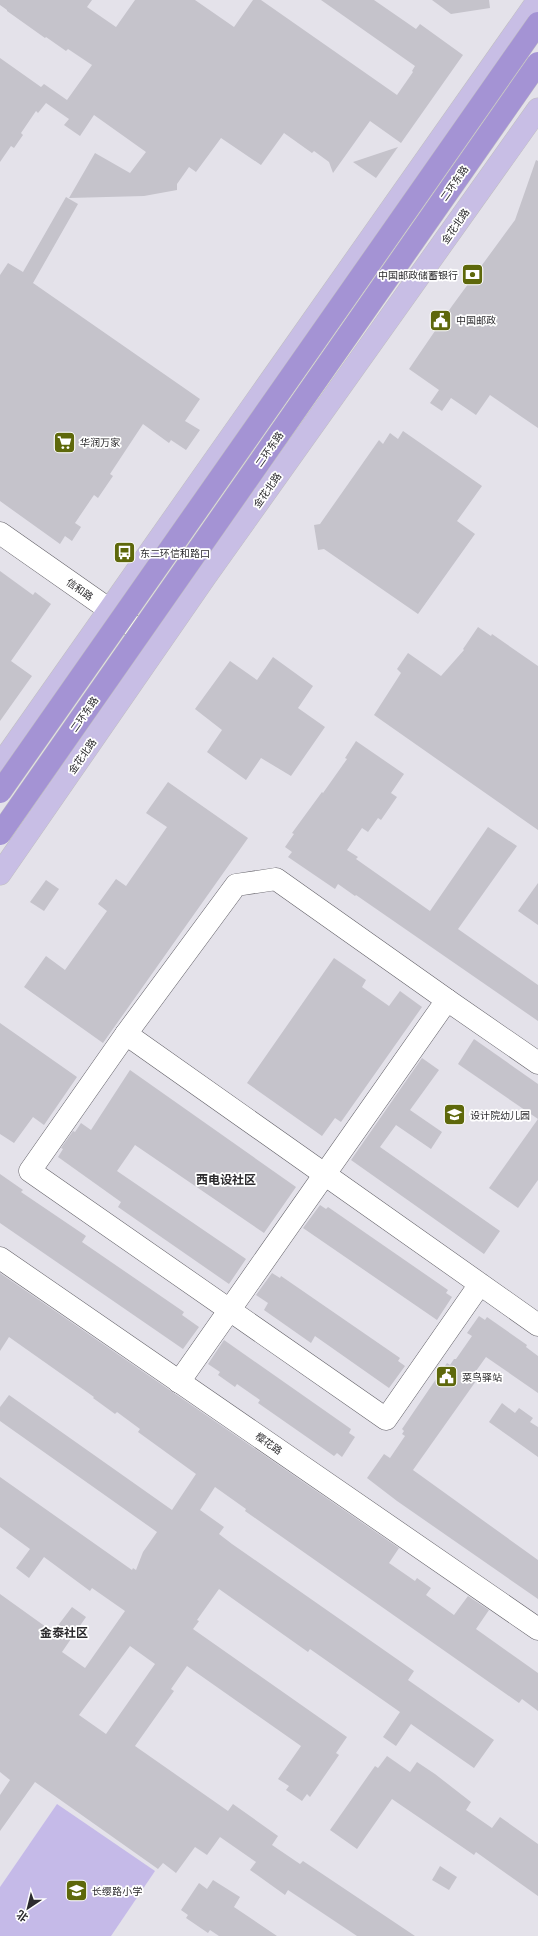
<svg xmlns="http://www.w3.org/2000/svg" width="538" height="1936" font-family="'Archivo Narrow','Noto Sans SC',sans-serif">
  <rect width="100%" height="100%" fill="#e4e2ea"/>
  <!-- green -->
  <path fill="#c5bae8" d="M57,1804L155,1871L111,1936H0V1887Z"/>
  <!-- building -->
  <g fill="#c5c3cb" fill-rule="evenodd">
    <path d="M0,0H92L87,7L116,27L135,0H195L234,27L253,0H261L397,95L413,72L412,71L415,66L321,0H374L416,29L420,24L463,55L401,143L370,121L333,173L329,162L314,151L312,153L284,133L261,165L221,138L196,172L189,167L177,184V190L144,196L69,198L95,153L130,173L146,152L94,115L80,136L64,125L69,119L46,103L38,113L36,111L21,133L23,135L14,148L11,146L0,162V58L41,87L44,84L67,100L92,65L68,49L66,51L46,37L45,38L7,11V10L0,5Z"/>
    <path d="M432,0H489L490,8L451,14Z"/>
    <path d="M398,147L376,178L353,162Z"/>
    <path d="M536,160L538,161V428L490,395L476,415L451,398L442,411L430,403L439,390L409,369L452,306L515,220Z"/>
    <path d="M66,197L78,204L33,283L200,399L185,421L200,430L186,450L171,440L169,443L143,424L110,474L113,476L98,498L94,495L75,523L81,527L72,541L65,536L60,544L0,501V275L8,263L23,272Z"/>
    <path d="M403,431L482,486L457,521L475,534L418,614L324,549L318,550L314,525L320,524L379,440L383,444L390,433L398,439Z"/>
    <path d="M0,571L33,595L35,592L51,604L11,661L32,676L0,721Z"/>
    <path d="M478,627L491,636L492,634L538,666V830L374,715L401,673L397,669L408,653L441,676L464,650L463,649Z"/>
    <path d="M273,657L313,686L298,708L325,727L291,776L261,758L246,780L207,752L222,730L195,709L230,661L257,680Z"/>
    <path d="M356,741L404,774L391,793L397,797L381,820L378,818L368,832L362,828L347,850L358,857L356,859L430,911L488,827L517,846L458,929L538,985V1021L356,895L355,896L338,884L335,889L288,857L292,852L285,847L294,834L292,833L322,792L323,793L347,759L345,758Z"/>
    <path d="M168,782L248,838L103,1043L24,987L46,956L65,970L107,911L98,904L116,879L126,886L167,827L146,813Z"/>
    <path d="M46,880L59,889L44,911L30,902Z"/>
    <path d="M538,883V925L518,911Z"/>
    <path d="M334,958L366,980L362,987L389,1006L400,991L422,1007L341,1122L335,1118L322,1136L247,1083Z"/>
    <path d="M0,1023L77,1077L44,1125L33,1117L14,1143L0,1134Z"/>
    <path d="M474,1039L538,1084V1119L458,1064Z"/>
    <path d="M422,1058L439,1070L410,1110L442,1132L431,1149L396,1125L380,1147L500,1231L484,1254L351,1160Z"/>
    <path d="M130,1070L296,1187L264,1233L135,1145L117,1171L246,1259L229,1284L118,1207L121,1202L58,1157L63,1149L61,1148L73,1131L75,1132L81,1123L91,1130Z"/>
    <path d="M538,1119V1180L518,1208L489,1188Z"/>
    <path d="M0,1174L23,1190L21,1192L86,1236L82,1242L184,1312L182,1315L199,1327L183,1349L0,1223Z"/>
    <path d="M320,1205L326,1209L328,1207L448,1290L446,1293L452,1297L437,1320L303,1228Z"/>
    <path d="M0,1273L399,1548L389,1563L415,1581L417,1578L431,1588L426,1595L454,1615L468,1596L489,1610L476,1629L538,1673V1711L522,1699L519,1703L245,1511L246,1509L215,1487L200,1510L224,1527L219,1534L232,1544L414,1671L408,1680L494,1740L474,1768L411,1724L396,1746L383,1737L400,1712L310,1649L308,1652L219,1589L197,1620L199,1621L193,1629L347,1737L336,1753L339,1755L310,1797L307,1794L302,1801L286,1790L289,1786L278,1779L301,1746L187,1666L171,1689L174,1691L135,1746L228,1811L233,1804L278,1836L272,1845L300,1864L303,1861L415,1936H357L288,1890L285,1895L250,1870L256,1862L220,1837L207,1855L195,1847L176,1873L163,1863L158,1869L35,1782L0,1831V1795L10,1780L0,1772V1594L53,1632L72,1607L86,1617L62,1652L85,1668L125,1611L92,1588L90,1591L44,1557L29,1578L16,1568L30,1549L0,1527V1477L132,1570L133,1568L136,1570L143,1552L157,1532L0,1421V1407L9,1395L172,1510L196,1474L138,1432L140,1429L117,1412L115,1414L93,1398L94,1397L9,1337L0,1351ZM130,1646L155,1664L106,1734L79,1715Z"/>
    <path d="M272,1273L280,1278L281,1276L400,1358L398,1361L405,1366L389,1388L315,1336L311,1343L264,1310L268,1303L256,1295Z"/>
    <path d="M479,1316L485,1320L487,1317L527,1345L526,1347L538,1356V1393L486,1357L471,1378L476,1381L413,1470L538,1560V1599L397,1501L367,1478L384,1454L390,1458L405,1436L402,1434L404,1431L402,1429L447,1363L450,1365L454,1359H456L472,1336L467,1333Z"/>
    <path d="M224,1340L351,1429L349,1433L355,1437L342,1457L337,1453L334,1456L258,1403L260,1400L237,1384L235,1387L218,1375L220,1372L208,1364Z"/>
    <path d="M502,1403L515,1413L519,1408L533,1418L530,1422L538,1427V1457L489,1422Z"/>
    <path d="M387,1756L410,1772L417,1762L435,1774L471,1802L466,1810L492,1828L500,1817L538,1844V1896L476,1852L474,1855L392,1799L357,1849L330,1830L375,1766L378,1768Z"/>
    <path d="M440,1866L457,1877L449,1890L432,1880Z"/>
    <path d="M213,1880L240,1897L234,1907L277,1936H219L210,1930L208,1933L186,1918L188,1915L181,1910L199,1883L207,1889Z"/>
  </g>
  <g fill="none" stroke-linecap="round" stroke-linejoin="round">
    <defs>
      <g id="minor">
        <path d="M0,533L157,643"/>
        <path d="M126,1034L236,885L276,879L447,1000"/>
        <path d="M0,1258L538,1629"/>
        <path d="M480,1284L386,1419L30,1171L126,1034C263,1131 401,1228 538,1325"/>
        <path d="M179,1382L447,1000L538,1063"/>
      </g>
      <g id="major">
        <path d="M0,765L538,0"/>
        <path d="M0,874L206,576L538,109"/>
      </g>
    </defs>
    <!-- minor casing -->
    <use href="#minor" stroke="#636168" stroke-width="23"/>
    <!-- major casing -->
    <use href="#major" stroke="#c0bfc0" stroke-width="23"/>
    <!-- minor -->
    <use href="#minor" stroke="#fff" stroke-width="22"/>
    <!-- major -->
    <use href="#major" stroke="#c8bee5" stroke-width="22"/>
    <defs>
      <g id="highway-bridge">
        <path d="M0,792L538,23"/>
        <path d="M0,834L538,63"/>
      </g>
    </defs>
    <!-- highway-bridge casing -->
    <use href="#highway-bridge" stroke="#c0bfc0" stroke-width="23" stroke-linecap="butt"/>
    <!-- highway-bridge -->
    <use href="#highway-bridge" stroke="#a493d4" stroke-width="22"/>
  </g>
  <!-- icons -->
  <defs>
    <symbol id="bank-square" viewBox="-11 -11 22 22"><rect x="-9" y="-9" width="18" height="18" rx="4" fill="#5e680b" stroke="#fff"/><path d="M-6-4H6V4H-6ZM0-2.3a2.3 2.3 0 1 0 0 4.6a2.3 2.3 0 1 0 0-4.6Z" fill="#fff"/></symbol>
    <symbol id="civic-square" viewBox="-11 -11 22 22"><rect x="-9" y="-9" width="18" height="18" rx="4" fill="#5e680b" stroke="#fff"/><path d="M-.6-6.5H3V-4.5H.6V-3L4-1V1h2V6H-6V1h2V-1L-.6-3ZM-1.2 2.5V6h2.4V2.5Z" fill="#fff"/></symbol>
    <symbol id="supermarket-square" viewBox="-11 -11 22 22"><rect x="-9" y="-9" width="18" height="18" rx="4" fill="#5e680b" stroke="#fff"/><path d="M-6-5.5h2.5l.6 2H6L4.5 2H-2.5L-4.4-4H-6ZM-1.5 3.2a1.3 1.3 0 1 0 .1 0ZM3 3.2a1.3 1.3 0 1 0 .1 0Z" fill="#fff"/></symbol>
    <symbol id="bus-square" viewBox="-11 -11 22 22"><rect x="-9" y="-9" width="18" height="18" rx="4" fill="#5e680b" stroke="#fff"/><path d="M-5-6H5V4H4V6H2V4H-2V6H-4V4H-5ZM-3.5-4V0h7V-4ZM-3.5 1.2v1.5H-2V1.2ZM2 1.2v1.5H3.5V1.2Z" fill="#fff"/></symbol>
    <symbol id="school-square" viewBox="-11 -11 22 22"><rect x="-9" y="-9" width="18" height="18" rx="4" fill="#5e680b" stroke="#fff"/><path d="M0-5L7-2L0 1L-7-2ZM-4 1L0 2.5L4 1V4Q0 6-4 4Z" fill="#fff"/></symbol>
  </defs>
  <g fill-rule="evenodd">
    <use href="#bank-square" x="460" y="262" width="25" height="25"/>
    <use href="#civic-square" x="428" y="308" width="25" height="25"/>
    <use href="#supermarket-square" x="52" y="430" width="25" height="25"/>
    <use href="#bus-square" x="112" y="540" width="25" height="25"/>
    <use href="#school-square" x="442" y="1102" width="25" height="25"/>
    <use href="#civic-square" x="434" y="1364" width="25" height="25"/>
    <use href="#school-square" x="64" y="1878" width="25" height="25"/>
  </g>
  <g text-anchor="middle" stroke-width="3.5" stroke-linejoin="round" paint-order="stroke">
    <!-- street labels -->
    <g font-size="10" fill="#2c2b2e" stroke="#fff">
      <text transform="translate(454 183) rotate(-55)" y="4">二环东路</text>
      <text transform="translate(455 226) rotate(-55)" y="4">金花北路</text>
      <text transform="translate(269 449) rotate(-55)" y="4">二环东路</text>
      <text transform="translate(267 490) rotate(-55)" y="4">金花北路</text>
      <text transform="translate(80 589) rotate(35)" y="4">信和路</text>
      <text transform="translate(84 714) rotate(-55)" y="4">二环东路</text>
      <text transform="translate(82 756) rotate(-55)" y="4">金花北路</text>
      <text transform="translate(269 1443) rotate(35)" y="4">樱花路</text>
    </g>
    <!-- poi labels -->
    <g font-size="10" fill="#2c2b2e" stroke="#fff" text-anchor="start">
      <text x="458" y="279" text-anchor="end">中国邮政储蓄银行</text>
      <text x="456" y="324">中国邮政</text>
      <text x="80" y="446">华润万家</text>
      <text x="140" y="557">东二环信和路口</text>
      <text x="470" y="1119">设计院幼儿园</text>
      <text x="462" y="1381">菜鸟驿站</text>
      <text x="92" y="1895">长缨路小学</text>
    </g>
    <!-- quarter labels -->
    <g font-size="12" font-weight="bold" fill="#2c2b2e" stroke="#fff">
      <text x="226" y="1184">西电设社区</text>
      <text x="64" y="1637">金泰社区</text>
    </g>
  </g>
  <!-- north arrow -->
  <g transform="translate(28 1908) rotate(215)" stroke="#ffffff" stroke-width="3" paint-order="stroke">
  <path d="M0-3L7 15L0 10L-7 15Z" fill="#2c2b2e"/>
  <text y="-6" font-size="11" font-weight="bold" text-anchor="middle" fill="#2c2b2e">北</text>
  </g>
</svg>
